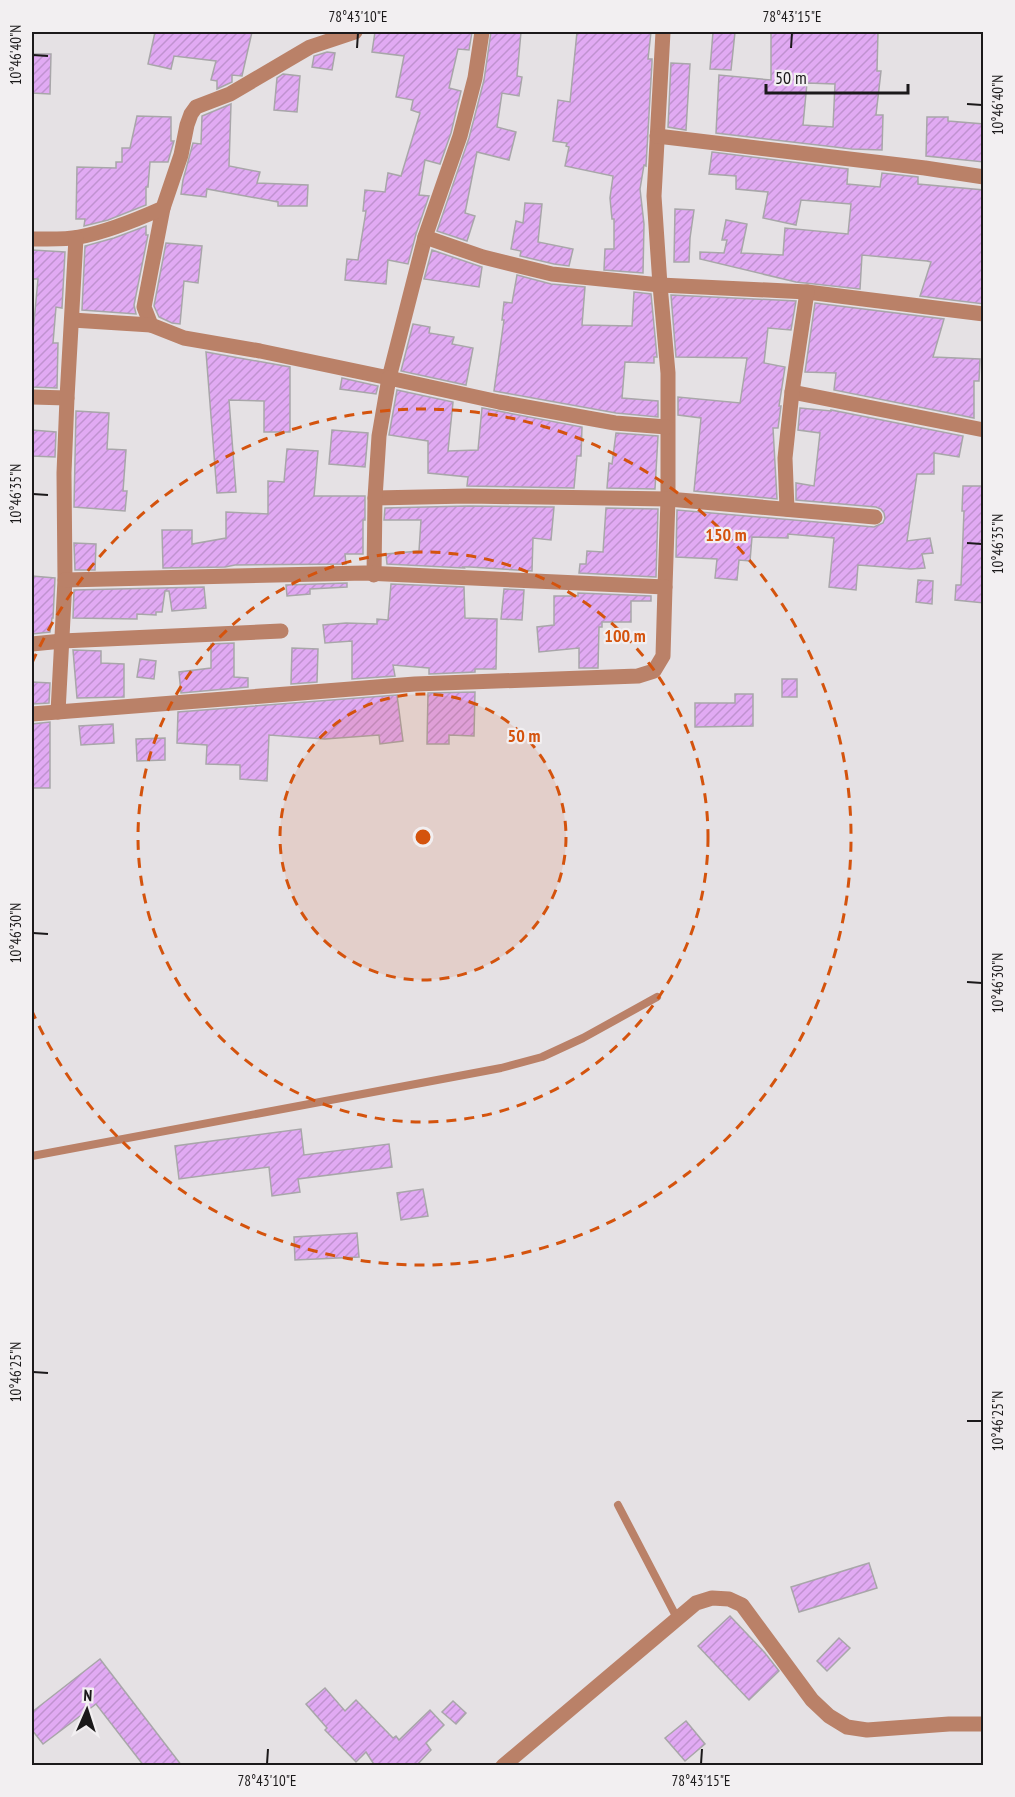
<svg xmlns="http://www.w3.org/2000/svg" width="1015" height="1797" font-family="'PT Sans Narrow',sans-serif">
  <defs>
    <pattern id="building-hatch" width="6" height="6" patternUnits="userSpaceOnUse" patternTransform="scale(1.5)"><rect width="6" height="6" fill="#e1aaf3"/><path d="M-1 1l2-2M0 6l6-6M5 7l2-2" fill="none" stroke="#c092d0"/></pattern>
  </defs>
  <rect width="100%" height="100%" fill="#e5e1e4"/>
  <!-- building -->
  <g fill="url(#building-hatch)" stroke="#a8a6a9" stroke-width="1.5" fill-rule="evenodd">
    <path d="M155,32H252L242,76L232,75V82L217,89V81L211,80L216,61L174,56L171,69L148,64Z"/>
    <path d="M375,32H472L469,50L458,49L449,88L461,91L451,133L440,164L425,160L419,195L429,196L416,234L408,264L388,260L386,284L345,280L347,259L358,260L366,211H363L365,190L385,192L388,173L401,176L420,113L411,110L413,100L396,97L404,56L372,52Z"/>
    <path d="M491,32H521L517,76L522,77L519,96L502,93L497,127L516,132L509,160L477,152L465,213L475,216L467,241L437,231L469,138L484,80Z"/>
    <path d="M577,32H651L648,59H652V62L646,166L644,165L640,189L644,224L643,273L604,270L605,249H614V219H612L610,198L613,176L565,166L569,147L566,146L567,143L553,141L558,100L570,102Z"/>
    <path d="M713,32H735L731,70L710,69Z"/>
    <path d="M771,32H878L877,71H881L876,115H883L882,150L852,149L716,133L719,75L771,80ZM807,83L835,84L833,127L803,125Z"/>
    <path d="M327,52L335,53L332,70L312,67L314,56Z"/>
    <path d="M33,54H51L50,94L32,93Z"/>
    <path d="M671,63L690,64L686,130L668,127Z"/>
    <path d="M283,74L300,76L297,112L274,110L277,78Z"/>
    <path d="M231,104L229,166L260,172L257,183L308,185L307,206H278V202L207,189L206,197L181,194L183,180L193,143L201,144L202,116Z"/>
    <path d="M137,116L171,117V141H174L168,162H150L148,187H146V205L108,220L84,226L85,219H76L77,167L116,168V162H122V148H130Z"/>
    <path d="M927,117H948V121L984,124V162L926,156Z"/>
    <path d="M712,152L848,169L847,184L880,187L882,173L918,177V184L984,190V304L920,296L931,262L927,261L862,255L860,289L796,282L700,259V252L724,253L727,240H722L726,220L747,224L741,253L783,255L785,228L848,234L851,204L801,200L796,225L763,218L768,192L736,189V176L709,174Z"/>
    <path d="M525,203L542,204L538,242L573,249L569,266L554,264L520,256L521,251L511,249L516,221L523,223Z"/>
    <path d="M675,209L694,210L690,238L689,262H674Z"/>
    <path d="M146,226V235H148L134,305L136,314L82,310L85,246L114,238Z"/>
    <path d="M166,243L202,246L198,283L184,281L180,324L172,323L159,317L154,306Z"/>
    <path d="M32,250L65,252L62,308L56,307L53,343H58L57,388L32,387V343L38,279H32Z"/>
    <path d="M432,250L482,267L479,287L424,279Z"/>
    <path d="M517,275L551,284L585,287L582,325L632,326L634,292L651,294L657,357H654V363L625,362L622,398L658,401V417L616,413L494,391L504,320H502L504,302L512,303Z"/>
    <path d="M671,295L796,301L791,330L768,328L764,363L785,367L779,406H781L778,428H773L777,499L694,491L701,418L678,415V397L740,403L747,358L676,357Z"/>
    <path d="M815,303L944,319L933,357L980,359L979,381H974V418L834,390L836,373L805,372Z"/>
    <path d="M413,324L430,327L429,333L454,337L452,344L473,348L466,385L401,371Z"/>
    <path d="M206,352L290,367V432H264V401L229,400L236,492L217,493Z"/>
    <path d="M342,378L378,386L376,394L340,389Z"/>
    <path d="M397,390L453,402L448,451L478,450L482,408L582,427L581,456H577L574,488L467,486L468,477L428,473V441L389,435Z"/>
    <path d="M800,408L831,411V410L963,436L959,457L934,453V474H917L907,541L930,538L933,553L922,554L925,568L911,569L858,565L856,590L829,587L834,538L788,534V538L752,537L750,561L739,560L737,580L715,578L717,559L676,557L677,510L874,527L883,523L885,518L884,513L881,509L876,507L796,500V483L814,486L820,433L798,430Z"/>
    <path d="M76,411L109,413L107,449L126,450L123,491H127L125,511L74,507Z"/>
    <path d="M32,430L56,432L55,457L32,456Z"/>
    <path d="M332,430L368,433L365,467L329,464Z"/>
    <path d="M616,433L658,436L655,489L607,488L609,463L612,464Z"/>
    <path d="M287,449L318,451L314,496H365V520H363V554H345L346,564L235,565L225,567L163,568L162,530H192V544L226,538V512L268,514V481L284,482Z"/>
    <path d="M963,486H984V603L955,600L956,585H961L964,511H962Z"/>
    <path d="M468,506L554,507L551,540L533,538L532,571L470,567H463L464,568L387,564L386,554L419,551L421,520H384L385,508Z"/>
    <path d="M606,508L658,509L656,577L579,573L580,564H586L587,551L603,552Z"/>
    <path d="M74,543L96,544L95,570H75Z"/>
    <path d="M32,576L55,578L53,618H52L50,632L32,634Z"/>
    <path d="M918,580L933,581L932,604L916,602Z"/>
    <path d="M347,583V587L310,589V594L287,596L286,585Z"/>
    <path d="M391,584L464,587L465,618L497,619L496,669H475V672L429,674V668L393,665L395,676L352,679V641L325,643L323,625L346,623L377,624V619L388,620Z"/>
    <path d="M204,587L206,608L172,611L169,591H165L162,612H156V615L137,614V619L73,618L74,590Z"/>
    <path d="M504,589L524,590L522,620L501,619Z"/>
    <path d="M578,593L651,596V601H631V622H602V627H599L598,668H579V648L539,652L537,627L554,625V596H578Z"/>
    <path d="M234,643V677L248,678V687L181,693L179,672L211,668V644Z"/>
    <path d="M292,648L318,649L317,682L291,684Z"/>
    <path d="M73,650L101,651V663L124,664V697L77,698Z"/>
    <path d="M140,659L156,661L154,679L137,677Z"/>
    <rect x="782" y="679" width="15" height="18"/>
    <path d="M32,682L50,683L49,703L32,704Z"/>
    <path d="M475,692L474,736L449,735V744H427L428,693Z"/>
    <path d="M735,694H753V726L695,727V703H735Z"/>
    <path d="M397,695L403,741L380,744L379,735L325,739L269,735L267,781L240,779V765L206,764L207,745L177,743L178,712Z"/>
    <path d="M50,722V788H32V724Z"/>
    <path d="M113,724L114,743L81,745L79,726Z"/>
    <path d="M165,738V760L137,761L136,739Z"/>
    <path d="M301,1129L304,1155L389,1144L392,1167L298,1179L300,1192L272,1196L269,1167L179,1179L175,1146Z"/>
    <path d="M423,1189L428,1216L401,1220L397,1193Z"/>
    <path d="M357,1233L359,1257L295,1260L294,1237Z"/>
    <path d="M869,1563L877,1588L799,1612L791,1587Z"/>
    <path d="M730,1616L765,1653L779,1671L749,1700L698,1646Z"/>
    <path d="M839,1638L850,1648L827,1671L817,1661Z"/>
    <path d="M100,1659L182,1766H144L96,1704L43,1744L32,1730V1712Z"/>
    <path d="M325,1688L345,1711L356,1700L393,1738L396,1736L399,1740L430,1710L444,1725L426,1743L431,1750L416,1766H375L366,1752L356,1762L325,1730L327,1728L306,1704Z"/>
    <path d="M453,1701L466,1713L456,1724L442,1712Z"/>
    <path d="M686,1721L705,1744L685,1761L665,1738Z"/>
  </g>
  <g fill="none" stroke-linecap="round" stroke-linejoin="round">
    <!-- service -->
    <g stroke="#ba8168" stroke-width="8">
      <path d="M32,1156L501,1068L542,1057L583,1038L657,997"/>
      <path d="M618,1505L677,1618"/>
    </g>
    <!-- minor -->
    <g stroke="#ba8168" stroke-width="15">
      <path d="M663,32L654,196L660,285L668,373V499L665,587"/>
      <path d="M657,136L925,168L984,177"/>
      <path d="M163,208L144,307L151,325L184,338L260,351L389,378L425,237L460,136L475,78L482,32"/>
      <path d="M425,237L483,257L552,274L660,285L807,292L984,314"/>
      <path d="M32,239C47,239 64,240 79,237C107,232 136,220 163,208L181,155L187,125L191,114L196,107L230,94L310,47L355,32"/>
      <path d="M72,320L151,325"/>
      <path d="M792,392L984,430"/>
      <path d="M32,397L67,398"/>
      <path d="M375,498L468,496L668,499L875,517"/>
      <path d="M787,509L785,458L792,392L807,292"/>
      <path d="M374,575L375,498L379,436L389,378L499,402L615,423L667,427"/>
      <path d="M32,644L62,641L281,631"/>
      <path d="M58,712L65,580L64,473L67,398L76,238"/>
      <path d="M32,714L415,684L638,676L654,671L663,656L665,587L365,573L65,580"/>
      <path d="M503,1766L696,1603L712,1598L729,1599L742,1605L812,1700L829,1716L847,1727L867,1730L949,1724H984"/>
    </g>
  </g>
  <!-- ticks -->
  <path fill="none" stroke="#1b191a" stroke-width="2" d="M357,48L358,33M791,48L792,33M33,55L48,56M967,104L982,105M33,494L48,495M967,543L982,544M33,933L48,934M967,982L982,983M33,1372L48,1373M967,1421H982M267,1764L268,1749M701,1764L702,1749"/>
  <!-- distance rings -->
  <circle cx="423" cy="837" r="143" fill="#d4530d" fill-opacity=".12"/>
  <g fill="none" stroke="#d4530d" stroke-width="3" stroke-dasharray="10 8">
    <circle cx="423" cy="837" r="143"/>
    <circle cx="423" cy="837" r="285"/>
    <path d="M32 663A428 428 0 1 1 32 1011"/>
  </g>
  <circle cx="423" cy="837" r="9" fill="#d4530d" stroke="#f2eff1" stroke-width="3"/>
  <g font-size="18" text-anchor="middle" font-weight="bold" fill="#d4530d" stroke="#f2eff1" stroke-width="4.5" stroke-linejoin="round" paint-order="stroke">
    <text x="726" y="541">150 m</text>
    <text x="625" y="642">100 m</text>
    <text x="524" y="742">50 m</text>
  </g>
  <!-- border -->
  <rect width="1015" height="1797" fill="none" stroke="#f2eff1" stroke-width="66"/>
  <!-- north arrow -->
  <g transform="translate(87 1710) rotate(3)" stroke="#f2eff1" stroke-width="4.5" paint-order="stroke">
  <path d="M0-4.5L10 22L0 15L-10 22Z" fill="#1b191a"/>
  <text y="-9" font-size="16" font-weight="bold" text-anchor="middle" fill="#1b191a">N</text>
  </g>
  <!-- scale -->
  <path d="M766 84v9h142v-9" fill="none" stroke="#1b191a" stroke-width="3"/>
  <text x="775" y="84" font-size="18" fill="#1b191a" stroke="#f2eff1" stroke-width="4.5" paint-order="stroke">50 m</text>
  <rect x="33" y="33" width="949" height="1731" fill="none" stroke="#1b191a" stroke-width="2"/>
  <g font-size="15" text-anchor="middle" fill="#1b191a">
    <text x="358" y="22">78°43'10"E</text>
    <text x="792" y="22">78°43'15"E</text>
    <text transform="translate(16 55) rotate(-90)" y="5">10°46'40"N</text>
    <text transform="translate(998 105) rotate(-90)" y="5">10°46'40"N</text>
    <text transform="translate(16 494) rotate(-90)" y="5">10°46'35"N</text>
    <text transform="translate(998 544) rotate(-90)" y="5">10°46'35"N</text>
    <text transform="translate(16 933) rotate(-90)" y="5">10°46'30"N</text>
    <text transform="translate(998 983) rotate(-90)" y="5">10°46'30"N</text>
    <text transform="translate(16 1372) rotate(-90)" y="5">10°46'25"N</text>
    <text transform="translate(998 1421) rotate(-90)" y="5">10°46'25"N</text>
    <text x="267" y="1786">78°43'10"E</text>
    <text x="701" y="1786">78°43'15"E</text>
  </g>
</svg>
